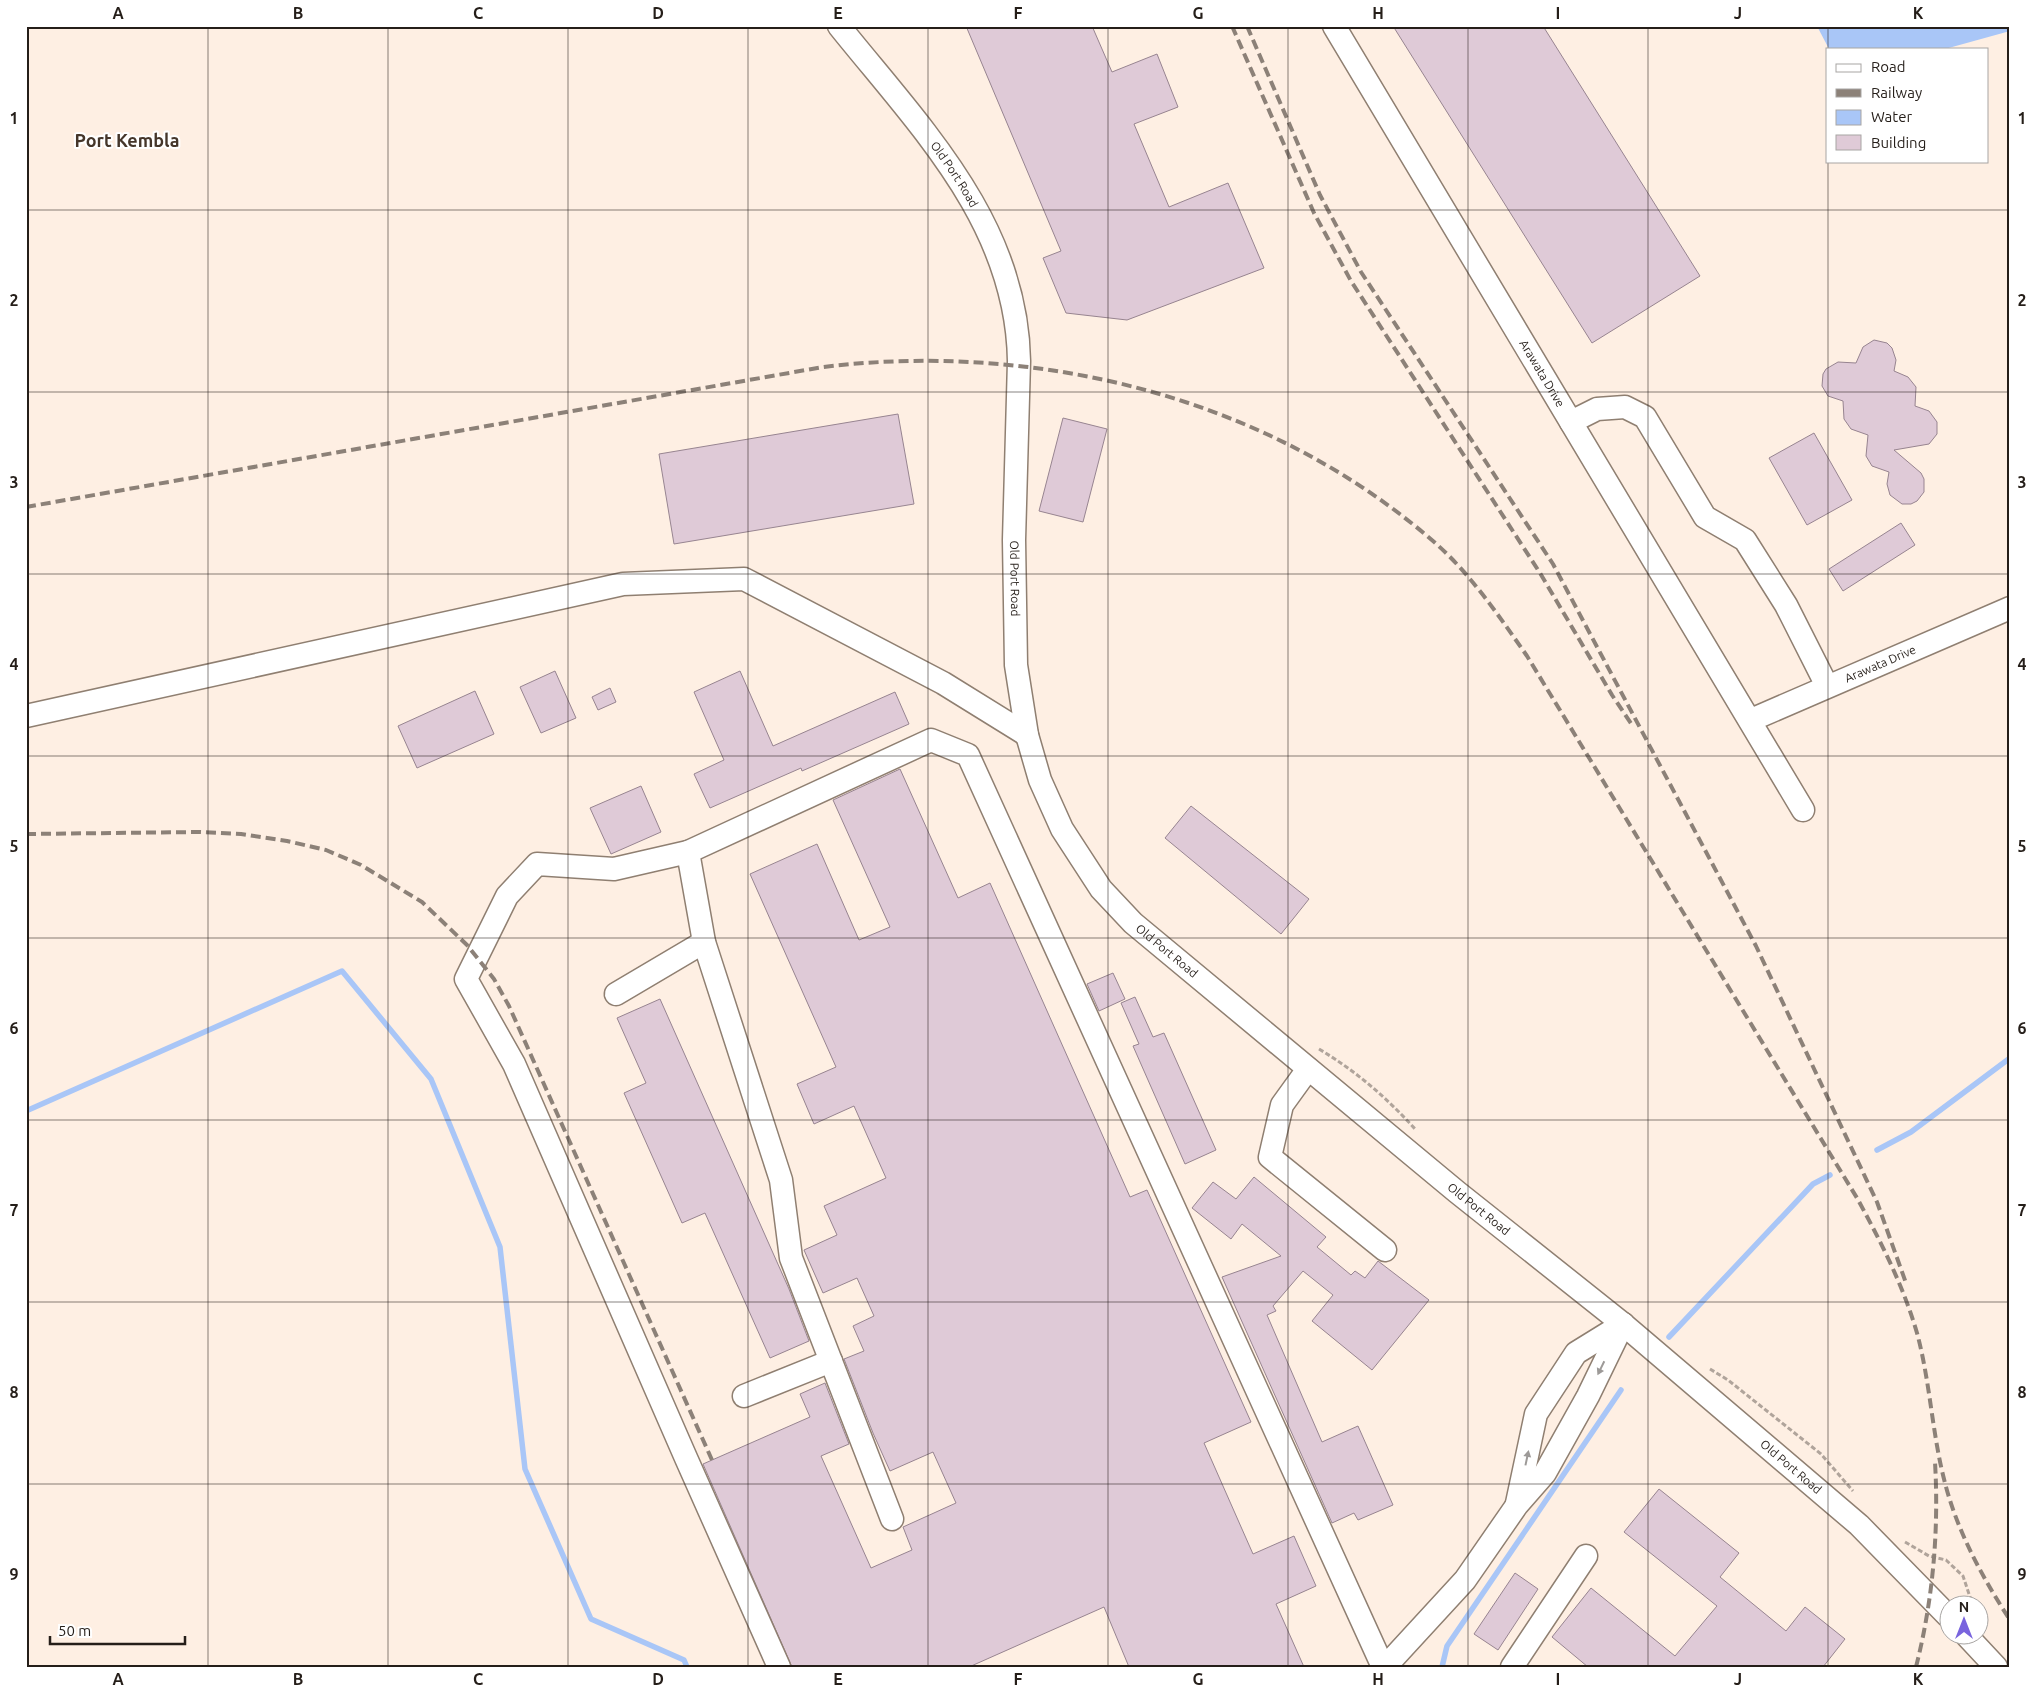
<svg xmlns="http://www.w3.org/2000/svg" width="2036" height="1693" font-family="Ubuntu,sans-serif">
  <rect width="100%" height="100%" fill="#feefe3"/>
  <!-- water -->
  <path fill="#a9c6f7" d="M1817,26H2010V31L1945,49H1829Z"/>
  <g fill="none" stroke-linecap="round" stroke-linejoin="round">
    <!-- stream -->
    <g stroke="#a9c6f7" stroke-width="5.5">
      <path d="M26,1111L342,971L431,1079L500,1247L525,1469L591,1619L684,1660L687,1667"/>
      <path d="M1877,1150L1911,1132L2010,1058"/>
      <path d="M1669,1337L1813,1184L1830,1175"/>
      <path d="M1442,1667L1447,1646L1621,1390"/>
    </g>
  </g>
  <!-- building -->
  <g fill="#dfcad7" stroke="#978490">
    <path d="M966,26H1092L1112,72L1157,54L1178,107L1134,124L1169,207L1228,183L1264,268L1127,320L1066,313L1043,258L1061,251Z"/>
    <path d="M1393,26H1543L1700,276L1592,343Z"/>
    <path d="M1874,340L1887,343L1892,348L1896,360L1894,371L1908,377L1916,387L1915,406L1929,411L1937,422V434L1929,444L1894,450L1921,473L1924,479V492L1917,501L1911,504H1902L1890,495L1887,484L1889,472L1872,466L1866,456L1868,435L1851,429L1844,419L1843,401L1828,396L1822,386L1823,374L1826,369L1838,362L1856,363L1863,347Z"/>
    <path d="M898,414L914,504L674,544L659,454Z"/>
    <path d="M1063,418L1107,429L1083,522L1039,511Z"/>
    <path d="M1814,433L1852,500L1807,525L1769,458Z"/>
    <path d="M1901,523L1915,545L1843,591L1829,569Z"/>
    <path d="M555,671L576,718L541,733L520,687Z"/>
    <path d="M740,671L773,746L895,692L909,724L802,771L801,768L710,808L694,774L724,760L694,692Z"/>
    <path d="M610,688L616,702L598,710L592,697Z"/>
    <path d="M475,691L494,734L417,768L398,726Z"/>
    <path d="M900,769L958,898L990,883L1130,1197L1147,1190L1251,1422L1204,1443L1253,1554L1294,1536L1316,1586L1276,1604L1304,1667H1129L1104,1607L969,1667H792L703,1464L810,1417L800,1394L825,1383L849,1444L821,1456L871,1568L912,1550L903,1527L956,1503L933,1452L890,1471L873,1433L844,1359L864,1351L853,1326L874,1316L857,1278L823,1293L804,1250L837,1235L824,1206L886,1178L854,1106L814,1124L797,1084L836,1067L750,874L817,844L859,940L890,927L833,800Z"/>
    <path d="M641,786L661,832L611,854L590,808Z"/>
    <path d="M1191,806L1309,899L1281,934L1165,838Z"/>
    <path d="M1113,973L1125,999L1099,1011L1087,984Z"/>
    <path d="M1135,997L1153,1037L1164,1033L1216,1150L1185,1164L1133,1046L1139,1044L1121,1003Z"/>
    <path d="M660,999L789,1289L809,1341L770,1358L705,1213L682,1223L624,1093L646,1083L617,1018Z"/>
    <path d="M1254,1177L1326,1237L1317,1247L1351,1275L1355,1271L1365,1278L1378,1261L1429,1300L1372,1370L1312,1321L1333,1295L1303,1271L1273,1306L1276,1311L1267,1315L1322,1442L1358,1426L1393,1505L1358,1520L1354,1513L1332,1523L1222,1277L1281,1256L1242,1224L1231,1239L1192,1208L1213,1182L1236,1199Z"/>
    <path d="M1659,1489L1739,1553L1720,1577L1786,1631L1805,1607L1845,1639L1823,1667H1588L1552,1637L1591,1588L1675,1656L1717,1606L1624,1532Z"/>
    <path d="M1515,1573L1538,1589L1498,1650L1474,1634Z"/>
  </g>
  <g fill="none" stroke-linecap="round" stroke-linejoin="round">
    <defs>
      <g id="minor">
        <path id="s1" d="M839,26C920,127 1017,223 1019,361L1014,540L1016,665L1027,735L1040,780L1062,829L1101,889L1133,923L1457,1192L1623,1324L1859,1525L1948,1616"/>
        <path id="s2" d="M1334,26L1803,810"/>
        <path d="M1571,422L1597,409L1625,407L1645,417L1705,517L1745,540L1786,605L1827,686"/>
        <path d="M26,716L623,584L744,579L943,683L1027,735"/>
        <path id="s3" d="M1751,720L2010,608"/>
        <path d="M688,852L614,869L537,864L507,896L466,979L514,1064L686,1458L779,1667"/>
        <path d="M616,994L704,942"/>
        <path d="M1308,1069L1282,1105L1270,1157L1385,1250"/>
        <path d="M744,1396L831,1361"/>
        <path d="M1517,1503L1536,1414L1576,1353L1623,1324"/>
        <path d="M892,1519L791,1258L781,1180L704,942L688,852L931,740L968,755L1383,1667"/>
        <path d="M1967,1636L1996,1667"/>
        <path d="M1385,1667L1465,1580L1517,1505L1545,1473L1588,1396L1623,1324"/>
        <path d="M1512,1667L1586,1556"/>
      </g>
    </defs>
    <!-- minor casing -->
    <use href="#minor" stroke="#8f7f71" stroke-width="25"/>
    <!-- path -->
    <g stroke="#b0a49b" stroke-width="3" stroke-dasharray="5 2.5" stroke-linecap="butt">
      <path d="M1319,1049C1356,1071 1387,1098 1416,1130"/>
      <path d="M1710,1369L1728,1380L1821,1454L1853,1491"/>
      <path d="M1905,1542L1929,1556L1946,1560L1963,1576L1973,1606"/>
    </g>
    <!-- minor -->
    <use href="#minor" stroke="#fff" stroke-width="22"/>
    <!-- rail -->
    <g stroke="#8c8178" stroke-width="4" stroke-dasharray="10 5" stroke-linecap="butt">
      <path d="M1232,26L1314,213L1351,281L1540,573L1612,695L1632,725"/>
      <path d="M1247,26L1320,195L1361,272L1553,564L1756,946L1877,1202L1906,1283"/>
      <path d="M26,507L823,367C1038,341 1267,397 1433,541C1470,573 1499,616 1527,656L1857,1198C1881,1242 1903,1285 1917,1333C1930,1381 1932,1432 1944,1479C1956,1529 1982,1577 2010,1620"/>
      <path d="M26,834L200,832L241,834L287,841L326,850L361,865L422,902L467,945L494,979L509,1006L712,1460"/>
      <path d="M1916,1667C1933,1600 1939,1530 1935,1462"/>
    </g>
  </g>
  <!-- one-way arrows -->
  <defs><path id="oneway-solid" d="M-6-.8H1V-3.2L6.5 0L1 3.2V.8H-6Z" transform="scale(1.25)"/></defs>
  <g fill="#9d9a98">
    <use href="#oneway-solid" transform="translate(1601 1368) rotate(116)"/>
    <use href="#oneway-solid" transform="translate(1527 1458) rotate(-78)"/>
  </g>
  <!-- grid -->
  <path fill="none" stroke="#251e19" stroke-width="1" stroke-opacity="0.55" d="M208,26V1667M388,26V1667M568,26V1667M748,26V1667M928,26V1667M1108,26V1667M1288,26V1667M1468,26V1667M1648,26V1667M1828,26V49M1828,161V1667M26,210H2010M26,392H2010M26,574H2010M26,756H2010M26,938H2010M26,1120H2010M26,1302H2010M26,1484H2010"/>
  <g text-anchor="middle" stroke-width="4" stroke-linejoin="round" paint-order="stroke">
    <!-- street labels -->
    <g font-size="12" fill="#251e19" stroke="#fff">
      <text dy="4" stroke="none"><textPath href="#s1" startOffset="188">Old Port Road</textPath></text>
      <text dy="4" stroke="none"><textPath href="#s2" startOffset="405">Arawata Drive</textPath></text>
      <text dy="4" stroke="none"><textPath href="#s1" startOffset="606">Old Port Road</textPath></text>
      <text dy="4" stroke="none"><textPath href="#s3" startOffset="141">Arawata Drive</textPath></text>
      <text dy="4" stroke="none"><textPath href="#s1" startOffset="1026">Old Port Road</textPath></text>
      <text dy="4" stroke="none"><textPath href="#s1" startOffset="1431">Old Port Road</textPath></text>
      <text dy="4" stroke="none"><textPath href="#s1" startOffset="1836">Old Port Road</textPath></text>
    </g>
    <!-- district labels -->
    <g font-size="18" font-weight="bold" fill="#45362a" stroke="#fff">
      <text x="127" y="147">Port Kembla</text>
    </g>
  </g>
  <!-- border -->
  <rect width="2036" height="1693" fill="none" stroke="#ffffff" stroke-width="55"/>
  <!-- legend -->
  <rect x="1826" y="48" width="162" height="115" fill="#ffffff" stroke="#a8a5a3"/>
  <rect x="1836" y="64" width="25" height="8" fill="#ffffff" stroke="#a8a5a3"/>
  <text x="1871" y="72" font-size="15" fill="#251e19">Road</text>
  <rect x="1836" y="89" width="25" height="8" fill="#8c8178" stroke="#a8a5a3"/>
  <text x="1871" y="98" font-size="15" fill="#251e19">Railway</text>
  <rect x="1836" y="110" width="25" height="15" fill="#a9c6f7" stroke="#a8a5a3"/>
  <text x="1871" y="122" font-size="15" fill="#251e19">Water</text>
  <rect x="1836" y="135" width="25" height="15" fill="#dfcad7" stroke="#a8a5a3"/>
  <text x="1871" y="148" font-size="15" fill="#251e19">Building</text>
  <!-- north arrow -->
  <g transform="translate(1964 1620)"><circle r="24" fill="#ffffff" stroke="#a8a5a3"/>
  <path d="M0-4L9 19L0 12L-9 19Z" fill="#7964de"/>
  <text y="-8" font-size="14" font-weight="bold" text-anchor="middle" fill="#251e19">N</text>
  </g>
  <!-- scale -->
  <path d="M50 1636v8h135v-8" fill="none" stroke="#251e19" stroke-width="2.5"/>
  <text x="58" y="1636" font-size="15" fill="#251e19" stroke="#ffffff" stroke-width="4" paint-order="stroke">50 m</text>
  <rect x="28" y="28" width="1980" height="1638" fill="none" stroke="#251e19" stroke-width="2"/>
  <g font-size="16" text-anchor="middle" font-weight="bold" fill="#251e19">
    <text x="118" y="19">A</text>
    <text x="298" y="19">B</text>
    <text x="478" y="19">C</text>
    <text x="658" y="19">D</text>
    <text x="838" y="19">E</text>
    <text x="1018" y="19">F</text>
    <text x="1198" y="19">G</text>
    <text x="1378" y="19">H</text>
    <text x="1558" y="19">I</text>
    <text x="1738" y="19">J</text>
    <text x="1918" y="19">K</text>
    <text x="14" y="124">1</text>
    <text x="2022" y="124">1</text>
    <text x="14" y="306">2</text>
    <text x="2022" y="306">2</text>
    <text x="14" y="488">3</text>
    <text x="2022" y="488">3</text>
    <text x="14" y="670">4</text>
    <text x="2022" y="670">4</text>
    <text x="14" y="852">5</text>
    <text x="2022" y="852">5</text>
    <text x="14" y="1034">6</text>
    <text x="2022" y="1034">6</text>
    <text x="14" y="1216">7</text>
    <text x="2022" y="1216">7</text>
    <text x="14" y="1398">8</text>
    <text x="2022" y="1398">8</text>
    <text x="14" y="1580">9</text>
    <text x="2022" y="1580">9</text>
    <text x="118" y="1685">A</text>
    <text x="298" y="1685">B</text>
    <text x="478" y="1685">C</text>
    <text x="658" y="1685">D</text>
    <text x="838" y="1685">E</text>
    <text x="1018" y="1685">F</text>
    <text x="1198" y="1685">G</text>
    <text x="1378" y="1685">H</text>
    <text x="1558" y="1685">I</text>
    <text x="1738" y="1685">J</text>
    <text x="1918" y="1685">K</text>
  </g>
</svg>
